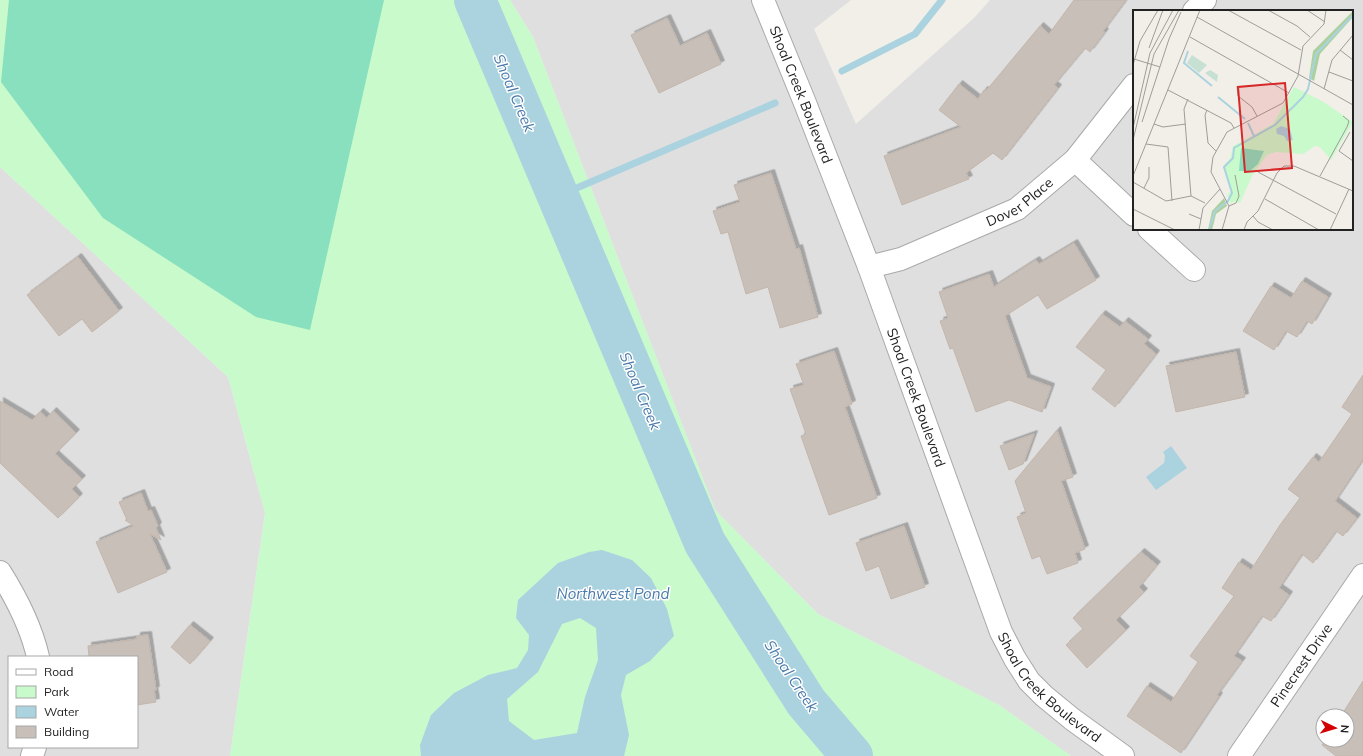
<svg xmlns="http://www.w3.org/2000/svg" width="1363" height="756" font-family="Mulish,sans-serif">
  <defs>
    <filter id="shadow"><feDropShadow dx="3.5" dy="-3.5" stdDeviation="0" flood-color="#0004"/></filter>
  </defs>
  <rect width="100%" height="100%" fill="#f2efe9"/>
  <!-- residential -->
  <g fill="#e0dfdf" fill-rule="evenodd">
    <path d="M510,0H851L814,29L856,124L975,17L990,0H1363V756H1071L999,705L818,614L715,510L533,37ZM1134,11H1352V229H1134ZM1323,716H1347V740H1323Z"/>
    <path d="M0,167L228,377L265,513L230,756H0ZM9,657H137V747H9Z"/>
  </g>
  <!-- park -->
  <path fill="#c8facc" d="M0,0H510L533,37L715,510L818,614L999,705L1071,756H230L265,513L228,377L0,167Z"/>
  <!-- pitch -->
  <path fill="#88e0be" d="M9,0H384L310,330L256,317L103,218L1,82Z"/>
  <!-- water -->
  <g fill="#aad3df" fill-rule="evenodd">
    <path d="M1171,446L1187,468L1156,490L1146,477L1164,463L1165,456L1163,452Z"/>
    <path d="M602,550L632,560L651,578L667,609L674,636L650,661L626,675L621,695L629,735L624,756H421L420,745L431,715L454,693L488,675L517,668L528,650L529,635L516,618L518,600L558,563L589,552ZM580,618L596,628L598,660L585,697L577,733L534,740L509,721L507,699L538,672L562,624Z"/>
  </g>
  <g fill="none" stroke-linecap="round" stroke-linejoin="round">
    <!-- stream -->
    <g stroke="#aad3df" stroke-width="7">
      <path d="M842,71L915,34L942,0"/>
      <path d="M558,196L775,103"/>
    </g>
    <!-- river -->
    <path stroke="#aad3df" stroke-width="42" d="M475,0L705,543L806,702L852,756"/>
  </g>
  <!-- building -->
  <g fill="#c7bfb8" stroke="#c4b6ab" filter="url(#shadow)">
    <path d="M1074,0H1126L1103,31L1105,32L1090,52L1085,48L1054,85L1058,88L1002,160L993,153L966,173L969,179L902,205L884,156L961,127L939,110L959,84L978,99L984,90L986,91L1040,26L1049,34Z"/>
    <path d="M667,18L680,46L707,33L721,64L659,93L631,35Z"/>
    <path d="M771,173L796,249L799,248L818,317L780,328L768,287L746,294L728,232L721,234L713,211L740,202L734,185Z"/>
    <path d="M1074,243L1096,280L1047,309L1038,295L1005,316L1027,378L1051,387L1042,412L1009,400L976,412L953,348L950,349L940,321L948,318L939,292L989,274L994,287L1036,260L1039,264Z"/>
    <path d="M78,257L119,311L92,332L82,319L59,336L27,295Z"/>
    <path d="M1302,281L1328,297L1312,324L1307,321L1297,337L1286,331L1274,350L1243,331L1271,286L1291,298Z"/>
    <path d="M1102,314L1120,327L1125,321L1148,339L1144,344L1156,354L1115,407L1092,389L1106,370L1076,347Z"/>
    <path d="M834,351L852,404L845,407L877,498L829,515L801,436L806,434L790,389L804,385L796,364Z"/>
    <path d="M1236,352L1245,397L1176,412L1166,366Z"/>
    <path d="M1363,375V459L1335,501L1357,518L1343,536L1336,531L1313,563L1302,554L1279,588L1289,595L1271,621L1262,616L1234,656L1242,661L1217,695L1219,696L1181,753L1127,716L1147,686L1171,702L1198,662L1190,656L1234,596L1222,588L1239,562L1251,570L1280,525L1300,498L1288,489L1313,457L1319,462L1352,414L1342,407Z"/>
    <path d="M0,401L32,420L40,412L47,418L53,411L76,433L55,454L82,479L72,489L79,497L58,518L0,463Z"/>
    <path d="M1057,430L1073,477L1061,481L1085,549L1075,553L1078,563L1047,574L1040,556L1032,559L1017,517L1026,513L1015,481Z"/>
    <path d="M1034,434L1023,464L1009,470L1000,446Z"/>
    <path d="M141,493L148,511L151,510L158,526L156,528L161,540L150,534L167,572L118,593L96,542L134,526L125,520H127L119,502Z"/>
    <path d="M904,526L925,587L891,599L879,566L866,571L856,543Z"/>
    <path d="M1141,552L1157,565L1139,587L1144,592L1116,620L1126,630L1087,668L1066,645L1083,629L1073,618Z"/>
    <path d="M190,625L210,641L190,664L171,647Z"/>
    <path d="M148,635L156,690H154L156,702L137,705V657H89L88,646L137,639V636Z"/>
    <path d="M1363,681V756H1336L1322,745L1325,740H1347V716H1341Z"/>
  </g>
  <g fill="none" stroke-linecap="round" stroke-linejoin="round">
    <defs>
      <g id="minor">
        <path id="s1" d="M763,0L805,103L869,267L1001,632L1015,659L1029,681L1044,696L1072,719L1123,756"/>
        <path d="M1194,11L1205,0"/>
        <path d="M1075,160L1134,215"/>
        <path d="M1149,229L1194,270"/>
        <path id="s2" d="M869,267L901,259L1017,209L1075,160L1134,85"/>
        <path d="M0,572C17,599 31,626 38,657"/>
        <path d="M32,756L35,747"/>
        <path id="s3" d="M1239,756L1363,575"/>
      </g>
    </defs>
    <!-- minor casing -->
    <use href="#minor" stroke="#a9a9a9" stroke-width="24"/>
    <!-- minor -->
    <use href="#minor" stroke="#fff" stroke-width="22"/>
  </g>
  <g text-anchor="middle" stroke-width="3" stroke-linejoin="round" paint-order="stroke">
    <!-- street labels -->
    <g font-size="14" fill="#222" stroke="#fff">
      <text dy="5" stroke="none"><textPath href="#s1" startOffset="102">Shoal Creek Boulevard</textPath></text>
      <text dy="5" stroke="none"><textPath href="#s2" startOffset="165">Dover Place</textPath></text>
      <text dy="5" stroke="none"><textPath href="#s1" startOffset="426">Shoal Creek Boulevard</textPath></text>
      <text dy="5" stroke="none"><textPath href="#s3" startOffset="110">Pinecrest Drive</textPath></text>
      <text dy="5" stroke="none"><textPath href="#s1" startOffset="750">Shoal Creek Boulevard</textPath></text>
    </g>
    <!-- water labels -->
    <g font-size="15" font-style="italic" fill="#4a7aab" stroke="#fff">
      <text transform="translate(514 93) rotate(67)" y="5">Shoal Creek</text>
      <text transform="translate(640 391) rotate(67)" y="5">Shoal Creek</text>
      <text x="613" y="599">Northwest Pond</text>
      <text transform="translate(791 676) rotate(56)" y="5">Shoal Creek</text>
    </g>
  </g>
  <!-- overview -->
  <g transform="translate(1133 10)">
    <rect width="220" height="220" fill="#f2efe9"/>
    <path d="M220,1V7L187,44L181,71L176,68L180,41ZM91,188L94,196L83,204L79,220H75L79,201Z" fill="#add19e"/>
    <path d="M59,45L74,55L66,63L54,53ZM77,60L85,65L84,72L72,63Z" fill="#c6e0d4"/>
    <path d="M161,77L189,91L220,112L198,150L187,137L182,136L170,144L143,142L134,145L120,164L107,193L102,191L98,194L94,185L98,181L91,155L97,149L100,136L140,114Z" fill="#c8facc"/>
    <path d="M108,138L131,141L125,154L117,161H106Z" fill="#88e0be"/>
    <path d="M148,116L157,119L160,130L154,131L151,126L144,124L143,119Z" fill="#aad3df"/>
    <path fill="none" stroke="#aad3df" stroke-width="2" d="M55,41L51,53L79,76M85,87L112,109M115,113L121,126M76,220L82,201L95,191L99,183L91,157L100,148L101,138L142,115L170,87L175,79L183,44L220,5"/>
    <path fill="none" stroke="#9f9d99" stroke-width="1" d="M95,0L168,40M135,0L164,16L177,27M174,0L192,12M64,7L220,95M57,27L156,83M16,38L30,0M207,40L220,50M1,49L27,57M0,55L7,31L25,0M196,62L220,71M104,76L105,86L119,97L124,106M191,79L199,50L220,25M35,80L98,113L101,118M55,89L51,99L58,186M74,100L72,105L75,133L83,141M9,112L36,29L48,2M21,114L30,117L53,114M0,118L17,43L40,0M217,122L206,141L220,151M0,130L21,44L46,0M13,134L35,137L39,191M125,162L203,204M0,166L67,0M187,166L214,117L216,111L210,106M0,172L33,191L58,186L72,193M11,178L16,168V157M132,189L186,220M96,196L103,193L106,186L102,165M0,199L42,220M56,204L68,209M120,206L125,212L140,220M66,220L70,198L87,179M89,220L96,196L78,162L80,147L94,122L150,93L165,66L170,36L191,14L193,0M111,220L114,212L125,201L144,163L151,156H161L220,181M197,220L216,179"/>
    <path fill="#d62828" fill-opacity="0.15" stroke="#d62828" stroke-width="2" d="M152,73L159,158L112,162L105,77Z"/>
    <rect width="220" height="220" fill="none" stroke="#222" stroke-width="2"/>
  </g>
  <!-- legend -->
  <rect x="8" y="656" width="130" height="92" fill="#ffffff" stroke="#a7a7a7"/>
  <rect x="16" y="669" width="20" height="6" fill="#ffffff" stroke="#a7a7a7"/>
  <text x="44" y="676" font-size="12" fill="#222222">Road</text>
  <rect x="16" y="686" width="20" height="12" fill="#c8facc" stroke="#a7a7a7"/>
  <text x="44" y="696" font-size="12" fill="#222222">Park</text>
  <rect x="16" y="706" width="20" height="12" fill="#aad3df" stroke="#a7a7a7"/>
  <text x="44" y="716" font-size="12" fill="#222222">Water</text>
  <rect x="16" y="726" width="20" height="12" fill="#c7bfb8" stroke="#a7a7a7"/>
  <text x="44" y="736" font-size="12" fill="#222222">Building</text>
  <!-- north arrow -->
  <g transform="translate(1335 728) rotate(95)"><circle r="19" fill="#ffffff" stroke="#a7a7a7"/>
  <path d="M0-3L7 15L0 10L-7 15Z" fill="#d40000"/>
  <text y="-6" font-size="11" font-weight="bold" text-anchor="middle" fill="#222222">N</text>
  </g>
</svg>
